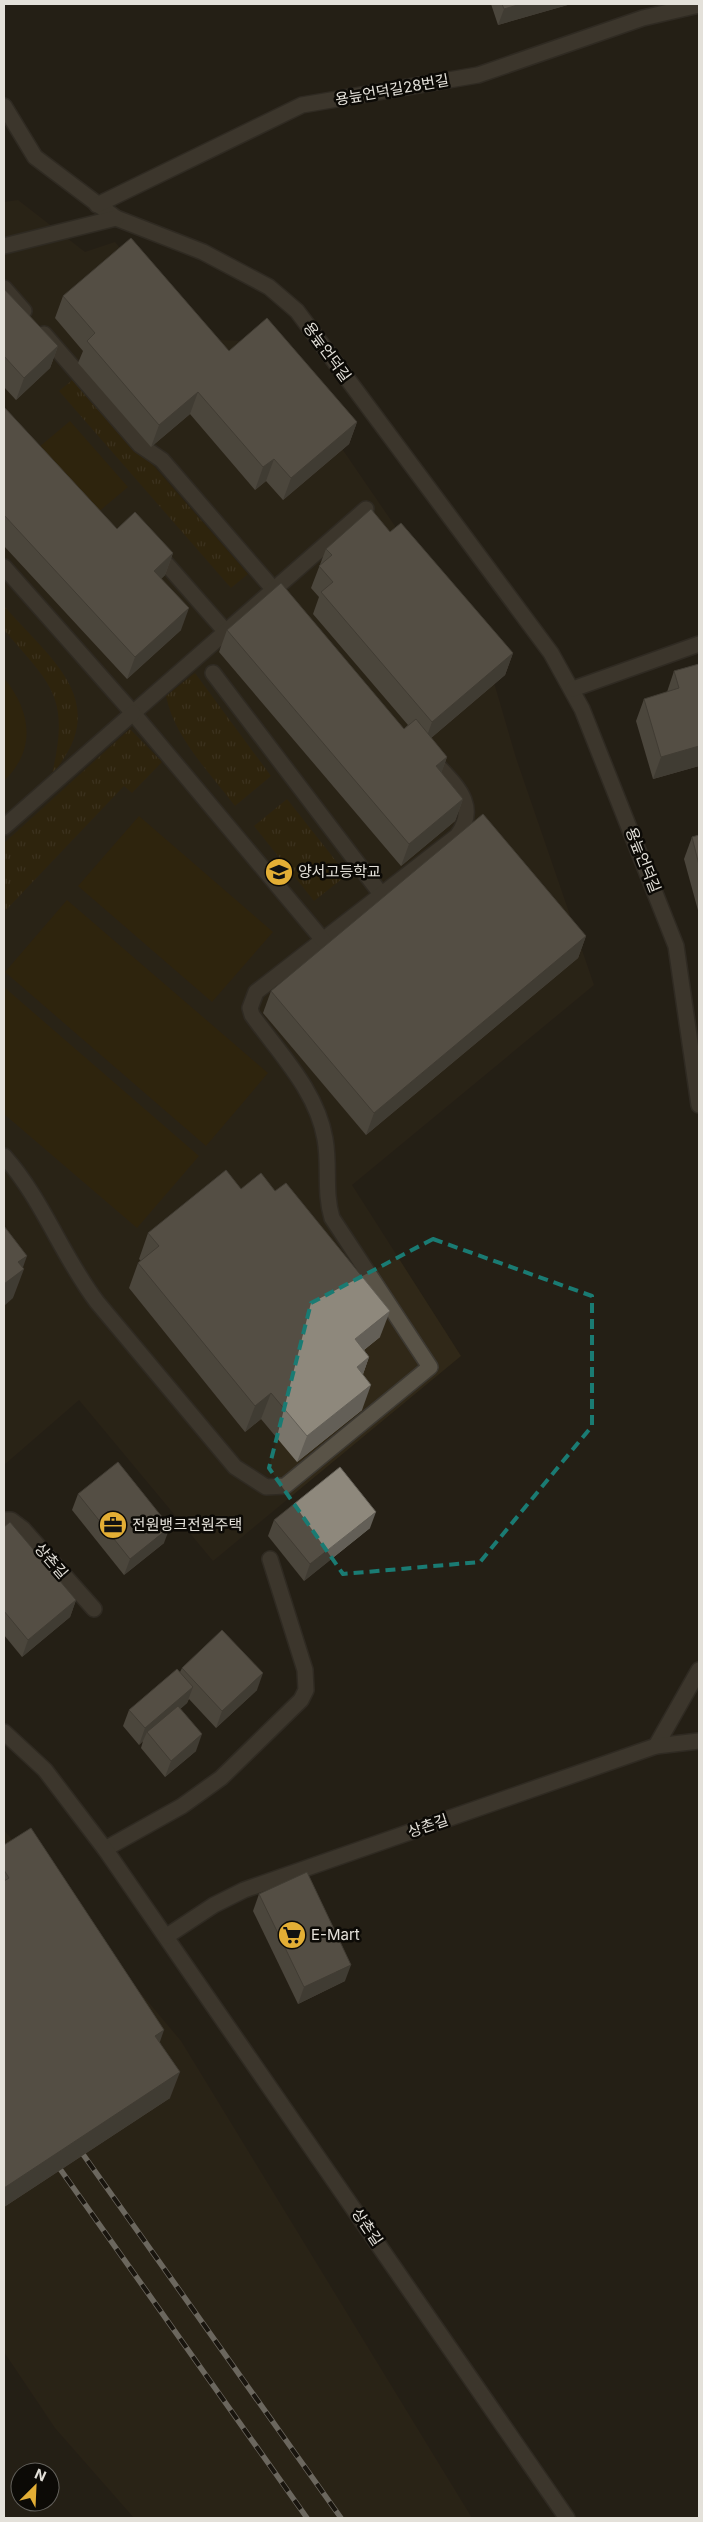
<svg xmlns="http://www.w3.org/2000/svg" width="703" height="2522" font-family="Inter,'Noto Sans KR',sans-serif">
  <defs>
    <pattern id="grass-tufts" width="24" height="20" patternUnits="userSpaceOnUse" patternTransform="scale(1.25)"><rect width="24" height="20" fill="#3b2a04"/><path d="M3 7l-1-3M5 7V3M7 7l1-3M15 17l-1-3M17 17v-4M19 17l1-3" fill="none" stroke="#574928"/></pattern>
  </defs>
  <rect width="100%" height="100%" fill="#251f15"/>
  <!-- built -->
  <g fill="#302818">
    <path d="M18,200L85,252L115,242L196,339L269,342L488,662L516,758L594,985L352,1185L461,1356L213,1561L79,1400L4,1465V202Z"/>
    <path d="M4,1830L181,2041L472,2518H134L55,2428L4,2352Z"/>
  </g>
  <!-- grass -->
  <g fill="url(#grass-tufts)">
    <path d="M76,377L248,574L231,588L59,391Z"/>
    <path d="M4,606C51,660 114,702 52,774C70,696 52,686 4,630Z"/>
    <path d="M195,673L271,776L235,806C210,773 174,737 166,696Z"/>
    <path d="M130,729L162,762L132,793L124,786L6,910L4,908V843Z"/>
    <path d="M287,799L347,875L314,901L254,826Z"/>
  </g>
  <!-- pitch -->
  <g fill="#3b2a04">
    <path d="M70,421L128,487L90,519L32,453Z"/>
    <path d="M4,678C31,711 37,749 4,781Z"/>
    <path d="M139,816L273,932L212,1002L78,886Z"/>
    <path d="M67,900L268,1073L206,1146L5,972Z"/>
    <path d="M4,987L199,1156L137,1228L4,1114Z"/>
  </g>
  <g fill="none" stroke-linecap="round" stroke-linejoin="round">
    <defs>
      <g id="service">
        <path d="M4,288L24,311"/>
        <path d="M44,334L140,445L162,460L287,605"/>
        <path d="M156,552L226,632"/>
        <path d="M213,673L381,894"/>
        <path d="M133,713L366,509"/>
        <path d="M4,1156C43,1200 62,1256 97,1302L235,1467L266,1487L285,1486L430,1367L332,1218C324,1192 330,1166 325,1139C317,1091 279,1053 252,1015L250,1008L256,992L457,836C482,803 451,782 430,757"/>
        <path d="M4,1520H11L23,1529L94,1609"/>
        <path d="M105,1849L182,1806L221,1778L301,1700L306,1690L305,1670L270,1559"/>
      </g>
      <g id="minor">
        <path d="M4,106L35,157L116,218L203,252L269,287L297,311L551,653L582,709L676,946L699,1105"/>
        <path d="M97,205L302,105L478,75L643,18L699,5"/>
        <path d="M4,246L116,218"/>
        <path d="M4,567L133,713L323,940"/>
        <path d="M573,689L699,644"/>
        <path d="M4,827L133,713"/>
        <path d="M4,1732L45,1770L105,1849L567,2518"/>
        <path d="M656,1746L699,1670"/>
        <path d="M167,1936L214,1905L244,1890L656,1746L699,1741"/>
      </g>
    </defs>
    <!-- service casing -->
    <use href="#service" stroke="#3d3932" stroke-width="18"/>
    <!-- minor casing -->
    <use href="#minor" stroke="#3d3932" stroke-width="18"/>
    <!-- service -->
    <use href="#service" stroke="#595347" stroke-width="15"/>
    <!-- minor -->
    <use href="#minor" stroke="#595347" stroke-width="15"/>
    <defs>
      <g id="rail">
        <path d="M75,2143L341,2518"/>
        <path d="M53,2159L307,2518"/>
      </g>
    </defs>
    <!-- rail casing -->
    <use href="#rail" stroke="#c1beb6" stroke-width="5.5"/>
    <!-- rail -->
    <use href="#rail" stroke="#0c0a06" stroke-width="4" stroke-dasharray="11" stroke-linecap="butt"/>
  </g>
  <!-- wall -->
  <g fill="#7a756b">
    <path d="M491,4H571L498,25Z"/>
    <path d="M4,289L58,346L50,368L16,400L4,387Z"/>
    <path d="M63,296L229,351L357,422L349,444L283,500L266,481L255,490L190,414L151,447L78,363L83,351L55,318Z"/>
    <path d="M4,407L117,529L173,553L165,575L161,579L181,630L127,679L4,546Z"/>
    <path d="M390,532L513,653L505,675L431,738L447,757L441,773L463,799L455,821L401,866L219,652L227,630L404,729L408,725L313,614L319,597L311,588L326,549Z"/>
    <path d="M699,664V766L653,779L636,721L644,699L667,692L674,671Z"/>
    <path d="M699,835V914L684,859L692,837Z"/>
    <path d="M586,936L578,958L366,1135L263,1013L271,991Z"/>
    <path d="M241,1189L380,1337L364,1350L369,1357L363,1374L362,1410L297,1462L261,1419L245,1432L129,1288L138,1263L141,1261L139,1259L148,1233Z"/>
    <path d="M78,1494L164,1543L124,1575L72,1510Z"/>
    <path d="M274,1520L370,1528L304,1581L268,1536Z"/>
    <path d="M4,1527L76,1600L70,1617L22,1657L4,1635Z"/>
    <path d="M182,1668L257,1690L216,1728L189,1699L187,1703L180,1709L196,1751L165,1777L141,1748L143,1741L139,1745L123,1726L129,1710L180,1672Z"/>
    <path d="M4,1845L160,2042L170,2098L4,2207Z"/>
    <path d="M259,1894L345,1981L298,2004L253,1911Z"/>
  </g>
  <!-- shaded-wall -->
  <g fill="#635f57">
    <path d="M521,4H571L498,25L504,9Z"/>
    <path d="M58,346L50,368L16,400L24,378Z"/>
    <path d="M198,392L190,414L151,447L159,425Z"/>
    <path d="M357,422L349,444L283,500L291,478Z"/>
    <path d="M274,459L266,481L255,490L263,467Z"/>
    <path d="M173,553L165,575L146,593L154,571Z"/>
    <path d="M189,608L181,630L127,679L135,657Z"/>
    <path d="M513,653L505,675L424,744L432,722Z"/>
    <path d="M699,746V766L653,779L661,757Z"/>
    <path d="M447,757L439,779L436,766Z"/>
    <path d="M463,799L455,821L401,866L409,844Z"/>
    <path d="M586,936L578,958L366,1135L374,1113Z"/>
    <path d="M27,1256L22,1270L24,1269L13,1298L4,1306V1284L18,1262Z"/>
    <path d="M390,1311L380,1337L345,1365L355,1339Z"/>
    <path d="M369,1357L360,1383L357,1367Z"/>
    <path d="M371,1385L362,1410L297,1462L307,1436Z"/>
    <path d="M271,1393L261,1419L245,1432L255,1406Z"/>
    <path d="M376,1512L370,1528L304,1581L310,1564Z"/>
    <path d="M170,1527L164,1543L124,1575L130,1559Z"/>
    <path d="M76,1600L70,1617L22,1657L28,1640Z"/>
    <path d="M263,1673L257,1690L216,1728L222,1711Z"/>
    <path d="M193,1687L187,1703L150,1736L147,1732L143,1741L139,1745L145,1728Z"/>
    <path d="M202,1734L196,1751L165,1777L171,1761Z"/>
    <path d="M351,1965L345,1981L298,2004L304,1987Z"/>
    <path d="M164,2030L155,2056V2036Z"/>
    <path d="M180,2072L170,2098L4,2207V2188Z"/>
  </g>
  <!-- building -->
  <g fill="#8e887c" stroke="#635f57">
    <path d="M502,4H521L504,9Z"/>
    <path d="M131,238L229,351L267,318L357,422L291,478L274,459L263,467L198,392L159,425L87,341L95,333L63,296Z"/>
    <path d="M4,289L58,346L24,378L4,356Z"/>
    <path d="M4,407L117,529L135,512L173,553L154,571L189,608L135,657L4,515Z"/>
    <path d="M371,509L390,532L401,523L513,653L432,722L321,592L333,582L319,566L332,555L326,549Z"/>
    <path d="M281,583L404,729L416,719L447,757L436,766L463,799L409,844L227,630Z"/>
    <path d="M699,664V746L661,757L644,699L679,688L674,671Z"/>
    <path d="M483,814L586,936L374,1113L271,991Z"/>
    <path d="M699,835V865L692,837Z"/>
    <path d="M226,1170L241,1189L261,1173L275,1191L286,1183L390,1311L355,1339L369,1357L357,1367L371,1385L307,1436L271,1393L255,1406L138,1263L159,1246L148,1233Z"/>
    <path d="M4,1226L27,1256L18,1262L24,1269L4,1284Z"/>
    <path d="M118,1462L170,1527L130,1559L78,1494Z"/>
    <path d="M340,1467L376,1512L310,1564L274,1520Z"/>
    <path d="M10,1522L76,1600L28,1640L4,1611V1527Z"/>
    <path d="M222,1630L263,1673L222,1711L182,1668Z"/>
    <path d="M177,1669L193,1687L145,1728L129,1710Z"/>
    <path d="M178,1706L202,1734L171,1761L147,1732Z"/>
    <path d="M31,1828L164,2030L155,2036L180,2072L4,2188V1881L9,1878L4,1870V1845Z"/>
    <path d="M307,1872L351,1965L304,1987L259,1894Z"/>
  </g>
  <!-- marked area -->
  <path d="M0 0H703V2522H0ZM433,1239L592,1296V1426L480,1562L343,1574L269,1468L311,1303Z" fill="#251f15" fill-opacity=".55" fill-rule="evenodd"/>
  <path fill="none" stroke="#1a7b73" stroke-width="4" stroke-dasharray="10 6" stroke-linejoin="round" d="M433,1239L592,1296V1426L480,1562L343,1574L269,1468L311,1303Z"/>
  <!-- icons -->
  <defs>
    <symbol id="school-disc" viewBox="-11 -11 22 22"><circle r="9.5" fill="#e3ae35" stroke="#0c0a06"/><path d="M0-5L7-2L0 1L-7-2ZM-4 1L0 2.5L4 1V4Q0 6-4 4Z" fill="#111"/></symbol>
    <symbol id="office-disc" viewBox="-11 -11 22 22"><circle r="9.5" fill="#e3ae35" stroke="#0c0a06"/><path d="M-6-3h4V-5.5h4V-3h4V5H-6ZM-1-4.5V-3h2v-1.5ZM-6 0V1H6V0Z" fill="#111"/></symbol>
    <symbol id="supermarket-disc" viewBox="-11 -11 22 22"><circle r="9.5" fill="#e3ae35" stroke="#0c0a06"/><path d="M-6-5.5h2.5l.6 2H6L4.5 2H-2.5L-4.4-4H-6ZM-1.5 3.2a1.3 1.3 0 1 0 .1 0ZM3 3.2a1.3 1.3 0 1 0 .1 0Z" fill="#111"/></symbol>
  </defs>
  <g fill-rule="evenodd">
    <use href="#school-disc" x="263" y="856" width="32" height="32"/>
    <use href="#office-disc" x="97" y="1509" width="32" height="32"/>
    <use href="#supermarket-disc" x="276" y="1919" width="32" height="32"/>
  </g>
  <g text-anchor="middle" stroke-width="5" stroke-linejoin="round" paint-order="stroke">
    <!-- street labels -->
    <g font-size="15" fill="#e4e1da" stroke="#0c0a06">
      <text transform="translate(392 90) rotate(-10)" y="5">용늪언덕길28번길</text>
      <text transform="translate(327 352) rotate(54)" y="5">용늪언덕길</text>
      <text transform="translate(643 860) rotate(68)" y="5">용늪언덕길</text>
      <text transform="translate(51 1561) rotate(49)" y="5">상촌길</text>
      <text transform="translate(428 1826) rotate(-19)" y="5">상촌길</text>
      <text transform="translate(367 2227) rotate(56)" y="5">상촌길</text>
    </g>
    <!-- poi labels -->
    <g font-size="15" fill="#e4e1da" stroke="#0c0a06" text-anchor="start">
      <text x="298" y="877">양서고등학교</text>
      <text x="132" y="1530">전원뱅크전원주택</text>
      <text x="311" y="1940">E-Mart</text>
    </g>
  </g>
  <!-- border -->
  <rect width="703" height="2522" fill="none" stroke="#e4e1da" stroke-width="10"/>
  <!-- north arrow -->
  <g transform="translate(35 2487) rotate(24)"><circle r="24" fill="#0c0a06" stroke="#62605b"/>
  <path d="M0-4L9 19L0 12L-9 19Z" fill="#e3ae35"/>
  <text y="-8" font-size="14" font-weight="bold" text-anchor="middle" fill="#e4e1da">N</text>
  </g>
</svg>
